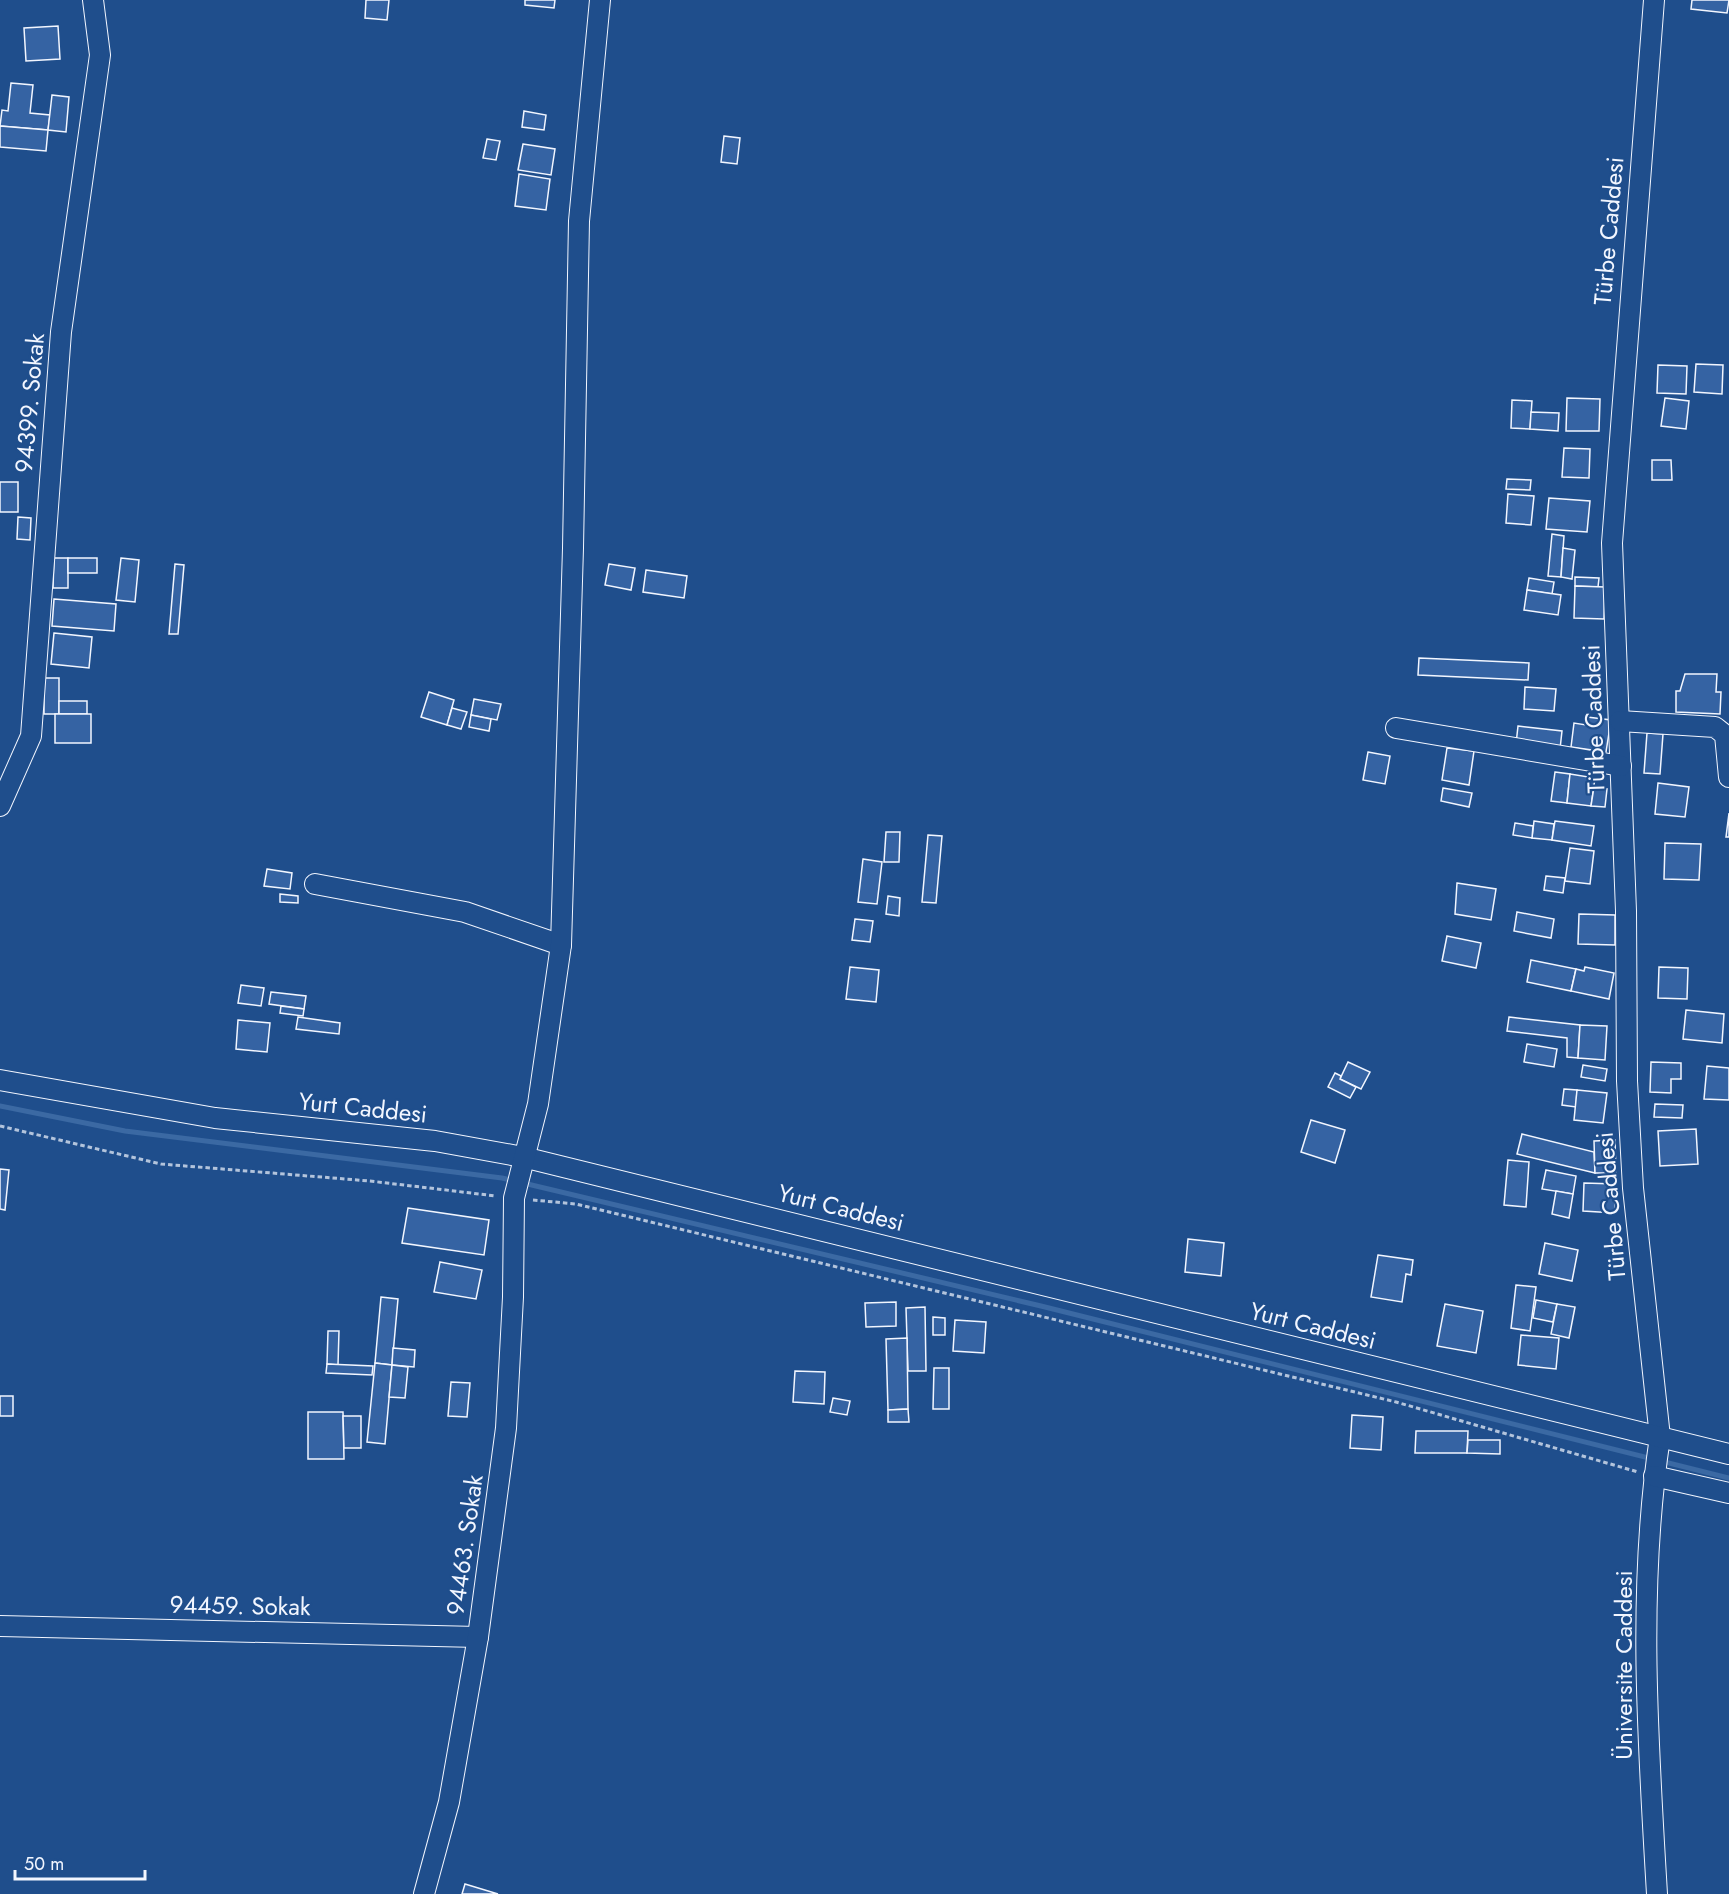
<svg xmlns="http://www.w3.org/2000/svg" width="1729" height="1894" font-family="Jost,sans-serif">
  <rect width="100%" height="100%" fill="#1f4e8c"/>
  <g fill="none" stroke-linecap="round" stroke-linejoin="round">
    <!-- stream -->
    <path stroke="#3b69a3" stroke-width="5" d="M0,1106L125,1131L502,1178L1041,1306L1729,1478"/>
  </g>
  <!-- building -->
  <g fill="#3563a3" stroke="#f2f6ff" stroke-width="1.5">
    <path d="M366,0H389L387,20L365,18Z"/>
    <path d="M525,0H555L554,8L525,5Z"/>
    <path d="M1692,0H1729L1727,13L1691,9Z"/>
    <path d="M58,26L60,59L26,61L24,28Z"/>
    <path d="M11,83L33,85L30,113L50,115L48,130L0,126L2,110L8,111Z"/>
    <path d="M52,95L69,97L66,132L48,130Z"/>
    <path d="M524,111L546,115L544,130L522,127Z"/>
    <path d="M0,126L48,130L46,151L0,147Z"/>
    <path d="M724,136L740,138L737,164L721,162Z"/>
    <path d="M487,139L500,141L496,160L483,158Z"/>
    <path d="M523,144L555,149L551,175L518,170Z"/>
    <path d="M519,174L550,179L546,210L515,206Z"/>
    <path d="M1696,364L1723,365L1722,394L1694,392Z"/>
    <path d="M1658,365L1687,366L1686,394L1657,393Z"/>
    <path d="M1567,398L1600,399L1599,431H1566Z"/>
    <path d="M1665,398L1689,401L1686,429L1661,426Z"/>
    <path d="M1512,400L1532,401L1530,429L1511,428Z"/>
    <path d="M1531,412L1559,413L1558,431L1530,429Z"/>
    <path d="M1564,448L1590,449L1589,478L1562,477Z"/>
    <path d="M1652,460H1671L1672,480H1652Z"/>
    <path d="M1507,479L1531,480L1530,490L1506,489Z"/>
    <rect x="0" y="482" width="18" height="30"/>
    <path d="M1508,494L1534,496L1531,525L1506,523Z"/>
    <path d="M1549,498L1590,501L1587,532L1546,529Z"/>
    <path d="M18,517L31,518L30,540L17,539Z"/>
    <path d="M1552,534L1564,536L1561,577L1548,576Z"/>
    <path d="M1563,548L1575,550L1572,579L1561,577Z"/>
    <path d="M54,558H68V588H53Z"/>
    <rect x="68" y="558" width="29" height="15"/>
    <path d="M121,558L139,560L135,602L116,600Z"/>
    <path d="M175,564L184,565L178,634H169Z"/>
    <path d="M609,564L635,568L631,590L605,585Z"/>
    <path d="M646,570L687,576L684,598L643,592Z"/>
    <path d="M1575,577L1599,578L1598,587L1575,586Z"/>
    <path d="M1529,578L1554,582L1552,594L1527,590Z"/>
    <path d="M1575,586L1605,587L1604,619L1574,618Z"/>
    <path d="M1527,590L1561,595L1558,615L1524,610Z"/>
    <path d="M54,599L116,604L114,631L52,626Z"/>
    <path d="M54,633L92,637L89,668L51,664Z"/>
    <path d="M1419,658L1529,663L1528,680L1418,675Z"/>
    <path d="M1685,674H1717L1716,692H1721L1720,714L1676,712V691H1680Z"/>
    <rect x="44" y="678" width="15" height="36"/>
    <path d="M1525,687L1556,689L1554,711L1524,709Z"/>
    <path d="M429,692L454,700L447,725L421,717Z"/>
    <path d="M474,699L501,704L497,720L471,715Z"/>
    <rect x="59" y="701" width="28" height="13"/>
    <path d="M452,708L467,712L461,729L447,725Z"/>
    <rect x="55" y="714" width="36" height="29"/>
    <path d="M471,715L491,719L489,731L469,727Z"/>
    <path d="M1587,717L1611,720L1606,752L1571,747L1574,723L1586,725Z"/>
    <path d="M1518,726L1562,731L1560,749L1516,744Z"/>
    <path d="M1647,733L1663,734L1660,774L1644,773Z"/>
    <path d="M1447,748L1474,751L1469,785L1442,780Z"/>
    <path d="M1368,752L1390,756L1385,784L1363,780Z"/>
    <path d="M1555,772L1570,774L1567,803L1551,801Z"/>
    <path d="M1570,774L1595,778L1591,806L1567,803Z"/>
    <path d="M1658,783L1689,787L1685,817L1655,814Z"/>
    <path d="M1594,787L1607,789L1605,807L1591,806Z"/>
    <path d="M1443,788L1472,793L1469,807L1441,801Z"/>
    <path d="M1729,813V837H1726Z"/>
    <path d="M1534,821L1554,824L1552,840L1532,838Z"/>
    <path d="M1555,821L1594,826L1591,846L1552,840Z"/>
    <path d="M1515,823L1533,826L1532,838L1513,835Z"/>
    <path d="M886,832H900L899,862H884Z"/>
    <path d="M928,835L942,836L936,903L922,902Z"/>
    <path d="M1665,843L1701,844L1699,880L1664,879Z"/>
    <path d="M1570,848L1594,851L1590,884L1565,881Z"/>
    <path d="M863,859L882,862L877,904L858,902Z"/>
    <path d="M267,869L292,873L290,889L264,886Z"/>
    <path d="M1546,876L1565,878L1563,893L1544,890Z"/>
    <path d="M1457,883L1496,889L1491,920L1455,914Z"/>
    <path d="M280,894L298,896V903L280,902Z"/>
    <path d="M888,896L900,898L899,916L886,914Z"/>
    <path d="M1517,912L1554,919L1551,938L1514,931Z"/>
    <path d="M1579,914L1615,915V945L1578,944Z"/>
    <path d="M855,919L873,921L870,942L852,940Z"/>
    <path d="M1447,936L1481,943L1476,968L1442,961Z"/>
    <path d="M1531,960L1576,969L1571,991L1527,982Z"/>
    <path d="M850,967L879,970L876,1002L846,999Z"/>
    <path d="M1585,967L1614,973L1609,999L1571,991L1576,969L1584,971Z"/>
    <path d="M1659,967L1688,968L1687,999L1658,998Z"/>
    <path d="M241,985L264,988L261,1006L238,1003Z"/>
    <path d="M271,992L306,996L304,1009L269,1004Z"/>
    <path d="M281,1006L304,1009L303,1016L280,1013Z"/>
    <path d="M1686,1010L1724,1014L1722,1043L1683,1039Z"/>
    <path d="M298,1017L340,1023L339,1034L296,1029Z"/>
    <path d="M1509,1017L1580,1025L1578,1058L1567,1057V1038L1507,1031Z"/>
    <path d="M238,1020L270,1023L267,1052L236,1049Z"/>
    <path d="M1580,1025L1607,1026L1605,1060L1578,1058Z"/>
    <path d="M1527,1044L1557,1049L1554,1067L1524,1062Z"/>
    <path d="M1348,1062L1370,1072L1361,1089L1340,1079Z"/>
    <path d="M1651,1062L1681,1063V1079H1671V1093L1650,1092Z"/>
    <path d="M1583,1065L1607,1069L1605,1081L1581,1077Z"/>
    <path d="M1707,1066L1729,1068V1100L1704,1099Z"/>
    <path d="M1335,1073L1341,1076L1340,1079L1356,1087L1350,1098L1328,1087Z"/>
    <path d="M1564,1089L1577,1090L1576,1107L1562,1105Z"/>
    <path d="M1577,1090L1607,1093L1603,1123L1574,1120Z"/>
    <path d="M1655,1104L1683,1105L1682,1118L1654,1117Z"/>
    <path d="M1311,1120L1345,1130L1335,1163L1301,1152Z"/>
    <path d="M1696,1129L1698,1164L1660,1166L1658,1131Z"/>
    <path d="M1522,1134L1594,1152L1595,1173L1517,1154Z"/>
    <path d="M1615,1140L1616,1173H1595L1594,1141Z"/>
    <path d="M1508,1160L1529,1162L1526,1207L1504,1205Z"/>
    <path d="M0,1169L9,1170L5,1210L0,1209Z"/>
    <path d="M1546,1170L1576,1176L1573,1194L1542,1189Z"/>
    <path d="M1584,1183L1616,1184L1615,1213L1583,1211Z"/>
    <path d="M1556,1191L1573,1194L1569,1218L1552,1214Z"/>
    <path d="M408,1208L489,1220L484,1255L402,1243Z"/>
    <path d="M1188,1239L1224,1243L1221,1276L1185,1272Z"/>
    <path d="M1545,1243L1578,1250L1572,1281L1539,1274Z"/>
    <path d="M1378,1255L1413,1260L1411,1275L1406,1274L1402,1302L1371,1297Z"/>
    <path d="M440,1262L482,1270L476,1299L434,1292Z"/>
    <path d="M1516,1285L1536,1287L1530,1331L1511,1328Z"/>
    <path d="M381,1297L398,1299L392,1365L375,1363Z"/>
    <path d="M1536,1300L1557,1304L1553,1322L1533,1318Z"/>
    <path d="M896,1302V1326L866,1327L865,1303Z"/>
    <path d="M1445,1304L1483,1311L1476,1353L1437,1346Z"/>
    <path d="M1557,1304L1575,1307L1569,1338L1551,1334Z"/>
    <path d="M925,1307L926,1371H908L906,1308Z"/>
    <path d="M933,1317L945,1318V1335H933Z"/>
    <path d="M955,1320L986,1322L984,1353L953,1351Z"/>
    <path d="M328,1331H339L338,1365L327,1364Z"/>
    <path d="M1521,1335L1559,1338L1556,1369L1518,1365Z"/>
    <path d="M907,1338L908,1409L888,1410L886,1339Z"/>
    <path d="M393,1348L415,1350L414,1367L392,1365Z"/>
    <path d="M375,1363L392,1365L385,1444L367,1442Z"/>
    <path d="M327,1364L373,1366L372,1375L326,1373Z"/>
    <path d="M392,1365L408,1367L405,1398L389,1397Z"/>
    <path d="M934,1368H949V1409H933Z"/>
    <path d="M795,1371L825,1372L824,1404L793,1402Z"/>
    <path d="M451,1382L470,1383L467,1417L448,1416Z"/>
    <rect x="0" y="1396" width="13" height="20"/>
    <path d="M833,1398L850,1401L847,1415L830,1412Z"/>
    <path d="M908,1409L909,1422H888V1410Z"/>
    <path d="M308,1412H343L344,1459H308Z"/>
    <path d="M1352,1415L1383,1417L1381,1450L1350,1448Z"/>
    <path d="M343,1416H361V1448H344Z"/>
    <path d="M1416,1431H1468L1467,1453H1415Z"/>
    <path d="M1468,1440H1500V1454L1467,1453Z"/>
    <path d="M465,1884L498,1894H462Z"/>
  </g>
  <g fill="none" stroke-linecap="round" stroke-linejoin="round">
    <defs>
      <g id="minor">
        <path d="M1654,0L1612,543L1626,911L1627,1081L1633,1188L1660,1437C1637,1589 1648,1741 1657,1894"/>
        <path d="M1620,721L1715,727L1725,735L1729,777"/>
        <path d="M1396,728L1621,766"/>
        <path d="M0,806L31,736L61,332L100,55L93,0"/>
        <path d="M315,884L465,912L561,945"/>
        <path d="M0,1080L215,1118L435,1141L523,1157L1729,1454"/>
        <path d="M1654,1476L1729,1493"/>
        <path d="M0,1626L478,1637"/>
        <path d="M424,1894L449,1802L478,1637L506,1428L513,1297L514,1198L538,1104L561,945L573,548L579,221L600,0"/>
      </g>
    </defs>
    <!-- minor casing -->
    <use href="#minor" stroke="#f2f6ff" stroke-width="22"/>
    <!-- path -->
    <g stroke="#b3c4dc" stroke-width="3" stroke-dasharray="4.5 3" stroke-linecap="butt">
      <path d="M0,1126L161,1164L370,1181L496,1196"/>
      <path d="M533,1200L576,1204L1396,1402L1638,1472"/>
    </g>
    <!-- minor -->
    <use href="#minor" stroke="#1f4e8c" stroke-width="20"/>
  </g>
  <g text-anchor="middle" stroke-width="4.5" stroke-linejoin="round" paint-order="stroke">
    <!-- street labels -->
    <g font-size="24" fill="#f2f6ff" stroke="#1f4e8c">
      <text transform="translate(1609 231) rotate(-85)" y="8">Türbe Caddesi</text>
      <text transform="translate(30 403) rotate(-85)" y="8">94399. Sokak</text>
      <text transform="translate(1594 719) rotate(-92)" y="8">Türbe Caddesi</text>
      <text transform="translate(363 1108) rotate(6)" y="8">Yurt Caddesi</text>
      <text transform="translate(1611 1206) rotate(-95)" y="8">Türbe Caddesi</text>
      <text transform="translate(841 1208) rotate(14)" y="8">Yurt Caddesi</text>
      <text transform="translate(1313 1326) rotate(14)" y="8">Yurt Caddesi</text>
      <text transform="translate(465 1545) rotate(-82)" y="8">94463. Sokak</text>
      <text transform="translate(240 1606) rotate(1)" y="8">94459. Sokak</text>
      <text transform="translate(1624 1665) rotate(-90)" y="8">Üniversite Caddesi</text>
    </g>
  </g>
  <!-- scale -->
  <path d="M15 1870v9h130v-9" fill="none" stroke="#f2f6ff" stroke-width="3"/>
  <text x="24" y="1870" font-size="18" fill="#f2f6ff" stroke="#1f4e8c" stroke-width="4.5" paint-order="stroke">50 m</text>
</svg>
